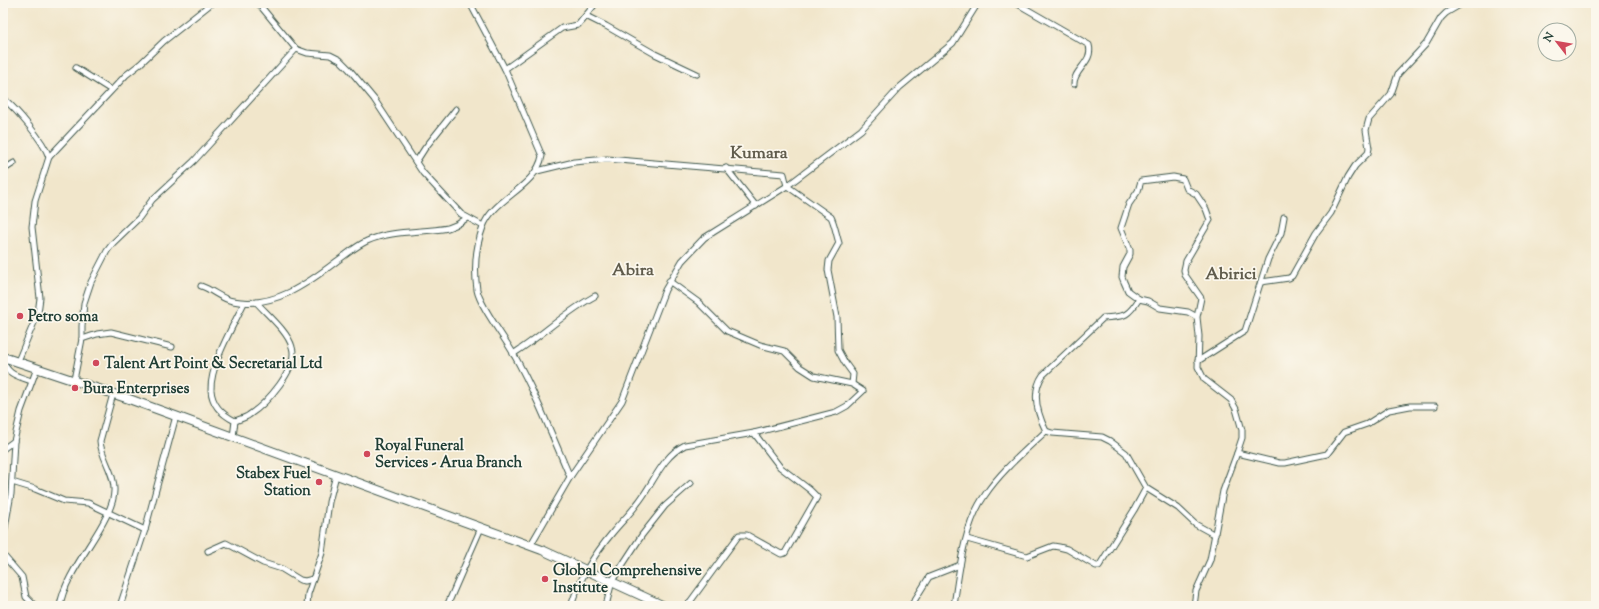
<svg xmlns="http://www.w3.org/2000/svg" width="1599" height="609" font-family="'Sorts Mill Goudy',serif">
  <rect width="100%" height="100%" fill="#fbf7ec"/>
  <filter id="ink" filterUnits="userSpaceOnUse"><feTurbulence type="fractalNoise" baseFrequency=".025" numOctaves="2"/><feDisplacementMap in="SourceGraphic" scale="8" xChannelSelector="R" yChannelSelector="G"/><feConvolveMatrix kernelMatrix="1 2 1 2 8 2 1 2 1" color-interpolation-filters="sRGB"/></filter>
  <filter id="wash" filterUnits="userSpaceOnUse"><feTurbulence type="fractalNoise" baseFrequency=".012" numOctaves="4" result="noise"/><feDisplacementMap in="SourceGraphic" scale="16" xChannelSelector="R" yChannelSelector="G"/><feGaussianBlur stdDeviation="0.9" result="paint"/><feColorMatrix in="noise" values="0 0 0 0 0 0 0 0 0 0 0 0 0 0 0 0 0 1.4 0 .05"/><feComposite in="paint" operator="in"/></filter>
  <g filter="url(#wash)">
    <rect width="100%" height="100%" fill="#f1e6cb"/>
  </g>
  <g filter="url(#ink)">
    <g fill="none" stroke-linecap="round" stroke-linejoin="round">
      <defs>
        <g id="minor">
          <path d="M258,3L296,49L307,53L330,55L340,60L349,69L374,99L423,173L461,214L483,226"/>
          <path d="M470,3L505,69L542,156C536,188 493,198 483,227C476,246 474,269 477,290C480,306 504,337 513,353C535,392 552,435 570,477"/>
          <path d="M1016,3L1089,45C1094,62 1073,70 1074,84"/>
          <path d="M586,16L606,26L655,54L697,74"/>
          <path d="M76,68L111,90"/>
          <path d="M505,69L562,28L578,25L596,3"/>
          <path d="M3,98C17,110 43,140 49,157"/>
          <path d="M416,162L425,148L456,109"/>
          <path d="M726,168L756,206"/>
          <path d="M3,170L14,163"/>
          <path d="M537,171L574,162L607,159L784,174L787,186L831,217C834,222 837,237 839,243L829,261L828,270L837,317L838,350L845,363L853,374L852,384"/>
          <path d="M1261,282L1289,278L1292,276L1316,233L1331,213L1348,177L1355,166L1368,153L1369,148L1366,130L1369,119L1391,94L1398,74L1426,44L1441,18L1446,13L1463,3"/>
          <path d="M201,286C213,290 221,299 233,301C273,309 307,284 337,261C347,254 356,246 367,241C392,230 421,233 448,228L458,224L467,218"/>
          <path d="M1139,299C1127,318 1124,316 1103,318L1101,320L1043,375C1031,392 1037,413 1046,431L1052,433L1102,437L1110,441L1126,453L1146,488L1178,508L1195,524L1215,535"/>
          <path d="M82,339L97,334L111,332L172,347"/>
          <path d="M513,354C542,336 565,312 595,296"/>
          <path d="M3,360C7,375 18,376 31,381"/>
          <path d="M18,361L38,313L40,298L32,227L35,201L49,157L126,75L140,64L164,41L212,3"/>
          <path d="M1198,361L1245,331L1268,259L1281,233L1284,217"/>
          <path d="M74,380L82,339V326L84,303L91,282L107,251L113,243L139,218L152,200L194,161L296,49"/>
          <path d="M235,421C240,419 245,418 249,415C266,404 299,368 292,347C288,332 268,315 257,303"/>
          <path d="M233,437L235,421C223,415 212,405 211,390C210,365 233,326 244,303"/>
          <path d="M3,449L14,441"/>
          <path d="M1237,453L1279,463H1285L1327,454L1344,432L1367,424L1389,410L1410,406H1435"/>
          <path d="M12,482L35,489L64,501L88,503L145,530"/>
          <path d="M3,539L11,494L14,441L21,411L37,368"/>
          <path d="M967,539L1027,556L1053,546L1059,547L1067,549L1096,566H1099L1134,510L1146,488"/>
          <path d="M530,546L570,477L622,401L665,290L682,261L704,238L787,186L861,130L900,87L953,43L978,3"/>
          <path d="M208,551L226,543L263,563L282,569L300,580L305,581L313,579"/>
          <path d="M3,555L22,577L26,597L35,606"/>
          <path d="M60,606C64,577 93,544 106,517C110,509 114,500 114,491C115,473 101,458 100,441L113,394"/>
          <path d="M120,606L145,530L176,416"/>
          <path d="M307,606L308,594L322,553L329,502L336,475"/>
          <path d="M447,606L481,528"/>
          <path d="M571,606C581,576 593,556 613,532C621,522 630,514 637,504C653,485 661,457 685,445L754,433L836,412L847,406L863,391L852,384L814,376L800,367L784,351L760,345L727,331L698,302L669,281"/>
          <path d="M606,606L612,581L642,535L665,506L691,483"/>
          <path d="M687,606L739,535H747L781,554L785,553L817,497L810,490L780,467L754,433"/>
          <path d="M911,606L929,577L960,565"/>
          <path d="M954,606C959,571 964,524 985,495C1001,471 1025,451 1046,431"/>
          <path d="M1194,606L1196,591L1210,560L1223,491L1237,453L1242,438V430L1236,409L1231,400L1204,379L1198,367L1199,336L1197,317L1201,298L1185,275L1184,270L1186,261L1210,220L1206,209L1196,194L1187,189L1183,179L1173,177L1141,181L1138,191L1129,204L1121,228L1130,250V254L1123,267L1122,277L1124,282L1128,291L1139,299L1148,301L1160,308L1188,312L1197,317"/>
        </g>
        <path id="primary" d="M3,357L129,399L542,550L664,606"/>
      </defs>
      <!-- minor casing -->
      <use href="#minor" stroke="#3e564b" stroke-width="7"/>
      <!-- primary casing -->
      <use href="#primary" stroke="#3e564b" stroke-width="10"/>
      <!-- minor -->
      <use href="#minor" stroke="#fff" stroke-width="5"/>
      <!-- primary -->
      <use href="#primary" stroke="#fff" stroke-width="8"/>
    </g>
  </g>
  <!-- markers -->
  <g fill="#d1495b" stroke="#fbf7ec" stroke-width="1.5">
    <circle cx="20" cy="316" r="4"/>
    <circle cx="96" cy="363" r="4"/>
    <circle cx="75" cy="388" r="4"/>
    <circle cx="367" cy="454" r="4"/>
    <circle cx="319" cy="482" r="4"/>
    <circle cx="545" cy="579" r="4"/>
  </g>
  <g text-anchor="middle" stroke-width="3.5" stroke-linejoin="round" paint-order="stroke">
    <!-- poi labels -->
    <g font-size="15" font-weight="bold" fill="#1f3d34" stroke="#fbf7ec" text-anchor="start">
      <text x="28" y="321">Petro soma</text>
      <text x="104" y="368">Talent Art Point &amp; Secretarial Ltd</text>
      <text x="83" y="393">Bura Enterprises</text>
      <text x="375" y="450">Royal Funeral<tspan x="375" dy="17">Services - Arua Branch</tspan></text>
      <text x="311" y="478" text-anchor="end">Stabex Fuel<tspan x="311" dy="17">Station</tspan></text>
      <text x="553" y="575">Global Comprehensive<tspan x="553" dy="17">Institute</tspan></text>
    </g>
    <!-- quarter labels -->
    <g font-size="17" font-weight="bold" fill="#605c4c" stroke="#fbf7ec">
      <text x="759" y="158">Kumara</text>
      <text x="633" y="275">Abira</text>
      <text x="1231" y="279">Abirici</text>
    </g>
  </g>
  <!-- margin -->
  <rect width="1599" height="609" fill="none" stroke="#fbf7ec" stroke-width="16"/>
  <!-- north arrow -->
  <g transform="translate(1557 42) rotate(301)"><circle r="19" fill="#fbf7ec" stroke="#a3ada2"/>
  <path d="M0-3L7 15L0 10L-7 15Z" fill="#d1495b"/>
  <text y="-6" font-size="11" font-weight="bold" text-anchor="middle" fill="#1f3d34">N</text>
  </g>
</svg>
